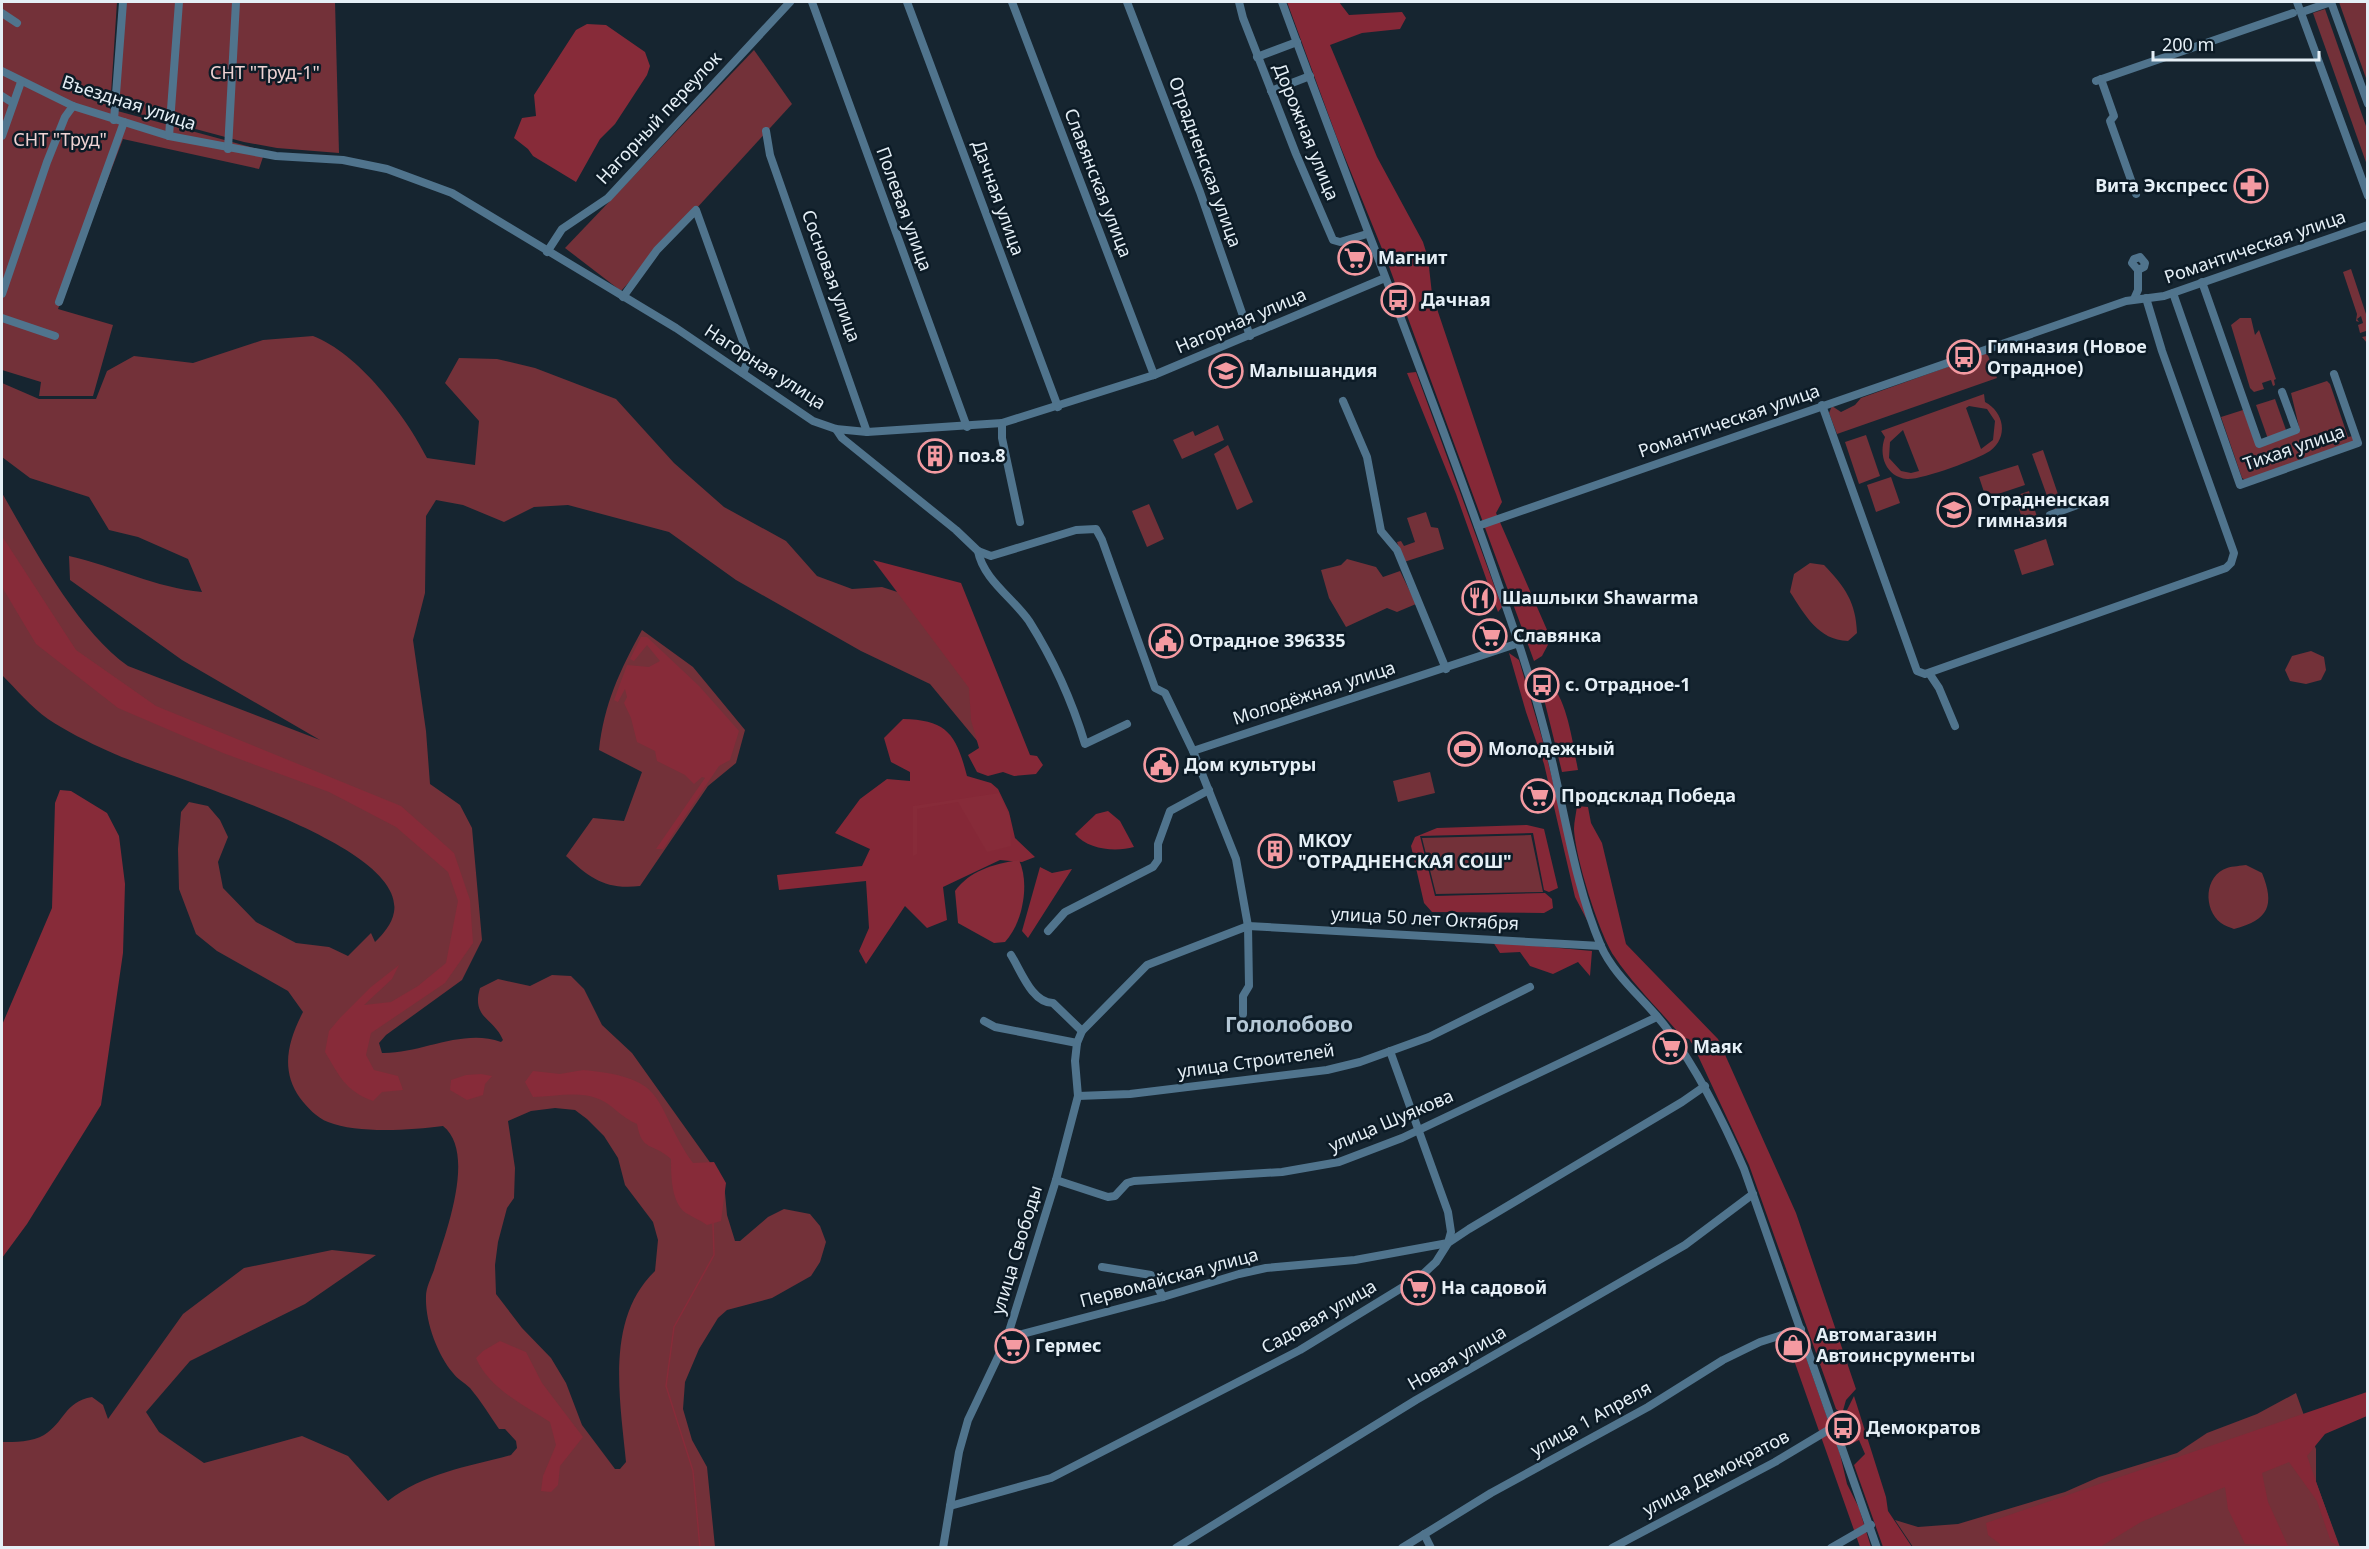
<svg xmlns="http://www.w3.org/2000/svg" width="2369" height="1549" font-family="'Noto Sans',sans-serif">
  <rect width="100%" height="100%" fill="#162530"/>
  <!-- green -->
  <g fill="#733139" fill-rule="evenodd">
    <path d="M2,2H117L110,109L265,151L259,169L123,139L58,309L113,325L93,396H39L41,382L2,370Z"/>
    <path d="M124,2H335L339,153L277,148L244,142L117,108Z"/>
    <path d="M2339,2H2367V81Z"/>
    <path d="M2325,9L2367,129V165L2313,13Z"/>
    <path d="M754,50L792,104L621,291L565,248Z"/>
    <path d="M2351,269L2367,317V343L2362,337L2367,336L2366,331L2360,333L2358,325L2363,323L2361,316L2357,319L2359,322L2356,321L2357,314L2343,272Z"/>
    <path d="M2240,318H2251L2255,335L2259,330L2276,379L2274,380L2275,385L2273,386L2271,380L2262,383L2264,389L2254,392L2250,388L2231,325Z"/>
    <path d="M313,336C358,353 406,416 427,458L475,465L479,421L445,383L459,358L497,359L535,368L616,399L674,463L724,507L786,541L817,576L852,589L882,587L934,604L955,623L988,754L930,684L861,651L736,580L669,532L568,505L534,507L504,522L463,505L436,500L426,516L425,593L413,640L426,731L430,784L460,805L472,828L482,940L462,980L386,1035L379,1043L382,1053C421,1054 462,1028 501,1042L503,1040C494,1018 471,1018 480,988L498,979L530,986L552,975L571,976L584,989L602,1025L632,1053L724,1182L727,1215L735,1241H740L768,1217L784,1209L810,1214L820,1226L826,1242L820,1262L811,1276L772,1298L727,1310L718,1318L699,1349L685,1382L683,1409L692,1440L707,1467L715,1547H2V1442C14,1442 33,1442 44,1435C65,1422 64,1402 92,1397L103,1405L108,1419L183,1314L244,1268L332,1250L376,1255L305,1304L190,1361L146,1412L159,1432L204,1463L302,1436L348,1456L388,1501C424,1473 467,1467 511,1455L517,1448L516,1441L505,1429H499C490,1416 481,1401 470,1388C464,1382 457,1379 453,1373C437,1354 425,1321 426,1296C426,1288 431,1278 434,1270C445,1235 477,1153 443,1126C411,1130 358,1134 328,1122C317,1118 307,1107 300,1098C280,1070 288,1041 303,1012L288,991L217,951L196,934L179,889L178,849L181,812L189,802L208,806L220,820L228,837L218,862L223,888L256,922L296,943L329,947L348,956L371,933L375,942C383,934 392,924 394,912C406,841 159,776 108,751C88,742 66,731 48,719C31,707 16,689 2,675V493C33,547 77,630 128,666L320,740L182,660L70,580L69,556C114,566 156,588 202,592L188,559L138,537L109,530L89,497L30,478L2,457V383L39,399H96L107,371L134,356L193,363L263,340ZM555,1108L575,1110L587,1119L604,1136L618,1158L625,1185L653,1222L658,1240L655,1271C605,1319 620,1399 626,1462L620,1469H615L582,1425L566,1383L551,1358L522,1328L496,1294L495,1265L498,1242L507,1208L514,1198L515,1168L508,1121L531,1111Z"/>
    <path d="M1987,353L1997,378L1837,434L1829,413L1832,406L1841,412L1855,405L1861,398L1953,365L1960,372L1976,366L1977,356Z"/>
    <path d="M2327,381L2330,384L2348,437L2353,436L2354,441L2245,480L2242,478L2221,417L2243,410L2257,445L2300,431L2291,393Z"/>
    <path d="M1984,394L1985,402C2004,412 2009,437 1990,451C1978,459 1922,480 1907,479C1886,477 1878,455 1885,437L1881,431ZM1969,406L1987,409L1995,421L1993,440L1981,449L1966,408ZM1903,430L1919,471L1911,473L1901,471L1889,458L1890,442Z"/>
    <path d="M2275,399L2286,430L2268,439L2256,405Z"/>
    <path d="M1218,425L1224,440L1182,459L1173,440L1193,431L1195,436Z"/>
    <path d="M1866,435L1880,476L1859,484L1845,442Z"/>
    <path d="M1228,445L1253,502L1237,510L1214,454Z"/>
    <path d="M2043,450L2062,506L2056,509L2051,507L2032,454Z"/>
    <path d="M2018,465L2025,485L1986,498L1979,477Z"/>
    <path d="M1891,477L1900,503L1876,512L1867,485Z"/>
    <path d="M2029,491L2038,520L2024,525L2015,496Z"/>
    <path d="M1149,504L1164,539L1147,547L1132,511Z"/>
    <path d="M1426,512L1431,527L1438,528L1444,549L1404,562L1397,542L1401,541L1404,546L1415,542L1407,518Z"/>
    <path d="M2046,539L2054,565L2022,575L2014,550Z"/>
    <path d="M1347,559L1376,567L1383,577L1400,571L1416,604L1397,612L1387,608L1346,627L1329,598L1321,570L1341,565Z"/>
    <path d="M1810,563L1824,565C1845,587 1856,602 1857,633L1848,641C1818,640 1805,615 1790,592L1794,574Z"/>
    <path d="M642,630L693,667L745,730L736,763L708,786L640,886C605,890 590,878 566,856L593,818L624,821L642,772L599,750C604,704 620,670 642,630Z"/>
    <path d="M2311,651L2324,657L2326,670L2321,680L2306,684L2290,681L2285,670L2292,656Z"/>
    <path d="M1430,772L1435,793L1398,802L1393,781Z"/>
    <path d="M1531,835L1543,892L1436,894L1422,838Z"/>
    <path d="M2246,865L2262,873C2275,905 2269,920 2234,929C2230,927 2225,926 2221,923C2203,909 2204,876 2227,868C2233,866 2241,866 2246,865Z"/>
    <path d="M2296,1393L2316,1449V1482L2340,1547H1913L1895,1520L1918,1527L1958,1524L2065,1492L2099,1477L2177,1453L2207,1433L2257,1414Z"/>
  </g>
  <!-- forest -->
  <g fill="#852837">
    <path d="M1287,2H1339L1349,15L1402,12L1406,18L1400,29L1362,33L1330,45L1377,157L1423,242L1428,258L1432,294L1502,502L1496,513L1551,639L1542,656L1534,661L1387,261L1337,138Z"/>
    <path d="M1416,372L1502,607L1498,612L1456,494L1407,373Z"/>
    <path d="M873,560L961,583L1030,755L1037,756L1043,765L1036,774L1014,776L1003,772L988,776L977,772L968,755L979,748L971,720L969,688Z"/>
    <path d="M1509,653L1519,660L1542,738L1588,922L1575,897L1544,764L1526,712Z"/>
    <path d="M1551,684C1568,703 1573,745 1578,770L1562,772L1542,691Z"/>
    <path d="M903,719C947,720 956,734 967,776L991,783L998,789L1009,812L1015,838L1035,857L1022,862L1000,860L943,887L947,920L927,928L905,906L866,964L859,951L869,928L866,881L779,890L777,875L862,866L870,849L835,833L860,799L887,779L910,781V772L891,762L884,738Z"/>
    <path d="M1577,806L1588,807L1591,823L1602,843L1626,944L1718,1039L1796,1213L1856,1389L1846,1400L1842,1414L1836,1409L1749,1165L1693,1045L1689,1039L1682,1037C1660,1010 1634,986 1614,956C1599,933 1575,857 1574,829C1574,822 1576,814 1577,806Z"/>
    <path d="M1108,811L1120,821L1134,847C1116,852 1088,850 1075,834L1096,814Z"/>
    <path d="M1527,825L1544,829L1558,888L1549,892L1544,890L1533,833L1420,836L1435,896L1545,893L1552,899L1553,908L1544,913L1432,912L1424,903L1411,846L1415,837L1437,828Z"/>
    <path d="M1040,867L1052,873L1072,869L1028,938L1022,931Z"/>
    <path d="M1493,942L1592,951L1590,976L1578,962L1553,974L1530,966L1520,952L1500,953Z"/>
    <path d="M1802,1346L1840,1454L1847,1484L1859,1508L1871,1547H1860L1790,1349Z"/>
    <path d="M2367,1392V1416L2325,1434L2307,1456L2339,1546L2331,1542L2317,1501L2289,1462L2262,1473L2268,1502L2288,1546L2245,1544L2228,1509L2225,1487L2141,1522L2100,1547H2000V1544L1988,1535L1986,1523Z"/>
    <path d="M1854,1396L1886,1497L1888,1511L1912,1547H1883L1854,1465L1865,1454L1859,1440L1849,1445L1843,1418Z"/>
  </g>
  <!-- water -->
  <g fill="#872b39">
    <path d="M587,24L606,25L645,52L650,66L647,75L615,124L600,139L576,182L533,156L528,149L514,138L522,118L536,116L534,95L576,30Z"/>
    <path d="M2,536L76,650L156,706L401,806L454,853L470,900L473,943L445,983L371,1033L366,1055L374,1070L398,1076L403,1090L382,1092L373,1101C345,1091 339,1075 325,1052L329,1031L340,1018L371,987L399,965L392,979L364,1005L391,1002L418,986L446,963L458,901L448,872L396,827L329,792L223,753L118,708L36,644L2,587Z"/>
    <path d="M641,637H647L699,686L739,731L730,760L719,766L663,849H656L705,778L702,777L694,784L685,775L657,761L655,751L637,742L631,718L624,703L627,697L625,689L618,702L614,700L627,665L649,667L660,661L647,645L634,661L630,659Z"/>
    <path d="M60,790L71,791L107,813L119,836L125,884L123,953L101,1105L27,1224L2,1258V1025L52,908L55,803Z"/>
    <path d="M999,793L1010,817L1011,846L987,852L958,802L917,809V854L913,856V806Z"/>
    <path d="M1019,860C1030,883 1023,923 1005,942L994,943L958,923L955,891C970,870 994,864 1019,860Z"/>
    <path d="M583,1070C672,1078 651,1103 693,1163L714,1162L726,1183L721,1221L707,1225C700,1220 692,1217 686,1213C671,1203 671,1174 671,1159C652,1142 642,1152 637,1124C621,1118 612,1103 596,1098C577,1091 553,1097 533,1097L525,1082L533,1071L560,1074Z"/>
    <path d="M481,1074L492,1076L485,1084L483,1095L467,1100L450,1090L451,1080L466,1075Z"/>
    <path d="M500,1341L526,1352L542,1383L583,1437L560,1466L558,1485L551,1492L541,1491L543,1476L556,1445L550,1422C523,1405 489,1388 476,1358L483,1351Z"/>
  </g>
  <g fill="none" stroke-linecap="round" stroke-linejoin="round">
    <!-- stream -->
    <path stroke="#872b39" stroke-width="1.5" d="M700,1548L693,1471L666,1386L674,1327L714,1255L713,1223"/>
    <!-- minor -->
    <g stroke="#50748d" stroke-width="8">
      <path d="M812,2L967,427"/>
      <path d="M907,2L1058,407"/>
      <path d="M1012,2L1154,375"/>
      <path d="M1127,2L1200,192L1250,336"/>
      <path d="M1239,2L1243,18L1296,154L1333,240L1340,242L1367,234"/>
      <path d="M1282,2C1358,211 1442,417 1513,627C1530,676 1544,724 1555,774C1568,832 1578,892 1601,946C1615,978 1648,1002 1668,1030C1700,1074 1723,1120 1744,1169L1877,1548"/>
      <path d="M2297,2L2368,196"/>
      <path d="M2302,12L2331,2L2368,104"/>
      <path d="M2,13L17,23"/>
      <path d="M1257,57L1297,42"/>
      <path d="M2,71L73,106L169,136L276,156L343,160L387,169L452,193L676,328L813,421L836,429L867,432L1002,423L1154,375L1385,278"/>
      <path d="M2101,79L2114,116L2110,121L2136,194"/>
      <path d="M2096,81L2293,13"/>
      <path d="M1271,91L1310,76"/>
      <path d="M2,96L13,103"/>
      <path d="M114,120L123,2"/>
      <path d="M766,131L770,155L867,432"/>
      <path d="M2,136L21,82"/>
      <path d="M169,136L179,2"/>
      <path d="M228,149L236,2"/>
      <path d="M547,252L562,229L608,198L790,2"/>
      <path d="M2202,282L2259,444L2296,430L2282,392"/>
      <path d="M2173,293L2240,485L2358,443L2334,374"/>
      <path d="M2,294L47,162L65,117L73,106"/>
      <path d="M623,297L657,250L696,210L749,358L743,373"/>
      <path d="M2134,299L2138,290V270L2144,267L2145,263L2140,257L2134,259L2132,263L2138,270"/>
      <path d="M59,302L124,122"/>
      <path d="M2,318L55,336"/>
      <path d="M1343,401L1367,457L1381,531L1397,550L1446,669"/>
      <path d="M1822,405L1917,671L1925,674L2226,568L2231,563L2234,553L2162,351L2146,298"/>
      <path d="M1002,423V438L1020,522"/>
      <path d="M836,429L842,438L956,530L978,551L991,556L1076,530L1096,529L1102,540L1155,688L1165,693L1193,751L1236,859L1248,926L1249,986L1243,996V1014"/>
      <path d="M2050,515L2080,504"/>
      <path d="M1478,526L2126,301L2164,296L2368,225"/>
      <path d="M978,551C983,579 1013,598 1029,621C1053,659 1072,701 1085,744L1127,724"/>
      <path d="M1929,673L1939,688L1955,726"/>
      <path d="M1193,751L1519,643"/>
      <path d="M1048,931L1065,912L1153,867L1158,860V844L1170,811L1209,790"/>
      <path d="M1011,955C1021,971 1032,1003 1053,1003L1082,1031"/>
      <path d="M984,1021L995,1027L1077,1043"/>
      <path d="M1078,1096L1130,1094L1327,1070L1360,1062L1429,1037L1530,987"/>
      <path d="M1056,1180L1108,1197L1115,1196L1127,1183L1134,1181L1282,1172L1339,1162L1402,1138L1657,1017"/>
      <path d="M1102,1267L1151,1275L1163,1297"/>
      <path d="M1007,1338L1163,1297L1239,1274L1266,1268L1355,1260L1448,1243L1451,1232L1448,1212L1390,1051"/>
      <path d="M950,1506L1051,1478L1300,1350L1421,1276L1436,1262L1448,1243L1469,1229L1682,1102L1705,1086"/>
      <path d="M1424,1534L1431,1548"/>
      <path d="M943,1548L959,1452L968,1420L1007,1338L1056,1180L1078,1096L1075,1061L1077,1043L1082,1031L1147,965L1248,926L1601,946"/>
      <path d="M1176,1548L1416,1400L1685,1245L1753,1194"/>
      <path d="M1402,1548L1491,1493L1648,1407L1723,1360L1760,1342L1801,1329"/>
      <path d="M1612,1548L1775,1462L1835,1426"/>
      <path d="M1831,1548L1871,1525"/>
    </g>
  </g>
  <!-- icons -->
  <defs>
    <symbol id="pharmacy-ring" viewBox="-11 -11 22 22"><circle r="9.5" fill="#0c1b26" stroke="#f49aa1" stroke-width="1.5"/><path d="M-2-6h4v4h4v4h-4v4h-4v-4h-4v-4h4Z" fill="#f49aa1"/></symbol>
    <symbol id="supermarket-ring" viewBox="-11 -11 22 22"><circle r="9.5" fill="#0c1b26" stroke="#f49aa1" stroke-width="1.5"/><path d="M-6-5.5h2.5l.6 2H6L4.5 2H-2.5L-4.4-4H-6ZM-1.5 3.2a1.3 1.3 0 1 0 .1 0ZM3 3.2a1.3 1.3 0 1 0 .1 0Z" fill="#f49aa1"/></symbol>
    <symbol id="bus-ring" viewBox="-11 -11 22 22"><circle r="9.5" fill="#0c1b26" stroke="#f49aa1" stroke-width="1.5"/><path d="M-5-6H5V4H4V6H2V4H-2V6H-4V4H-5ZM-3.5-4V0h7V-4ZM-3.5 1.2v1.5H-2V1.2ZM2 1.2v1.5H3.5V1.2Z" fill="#f49aa1"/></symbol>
    <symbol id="school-ring" viewBox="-11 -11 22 22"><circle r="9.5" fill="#0c1b26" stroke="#f49aa1" stroke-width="1.5"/><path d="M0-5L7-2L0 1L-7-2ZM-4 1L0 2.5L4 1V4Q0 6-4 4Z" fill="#f49aa1"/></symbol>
    <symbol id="building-ring" viewBox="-11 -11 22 22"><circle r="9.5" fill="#0c1b26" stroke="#f49aa1" stroke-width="1.5"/><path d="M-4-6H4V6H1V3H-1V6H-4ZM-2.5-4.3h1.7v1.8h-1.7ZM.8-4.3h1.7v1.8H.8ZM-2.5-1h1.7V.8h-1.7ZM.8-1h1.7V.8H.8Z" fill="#f49aa1"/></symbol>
    <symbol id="restaurant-ring" viewBox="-11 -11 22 22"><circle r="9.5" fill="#0c1b26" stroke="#f49aa1" stroke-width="1.5"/><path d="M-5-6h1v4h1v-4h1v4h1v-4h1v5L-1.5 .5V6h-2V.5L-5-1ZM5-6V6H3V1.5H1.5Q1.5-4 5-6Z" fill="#f49aa1"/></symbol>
    <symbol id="civic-ring" viewBox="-11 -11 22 22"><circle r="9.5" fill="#0c1b26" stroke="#f49aa1" stroke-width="1.5"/><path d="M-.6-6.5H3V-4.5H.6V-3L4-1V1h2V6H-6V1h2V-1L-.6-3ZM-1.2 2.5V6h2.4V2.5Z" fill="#f49aa1"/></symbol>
    <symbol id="stadium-ring" viewBox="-11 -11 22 22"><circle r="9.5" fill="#0c1b26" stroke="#f49aa1" stroke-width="1.5"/><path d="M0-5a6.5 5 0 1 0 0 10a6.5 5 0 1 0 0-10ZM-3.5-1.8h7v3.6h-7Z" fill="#f49aa1"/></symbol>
    <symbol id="shop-ring" viewBox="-11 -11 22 22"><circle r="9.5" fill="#0c1b26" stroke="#f49aa1" stroke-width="1.5"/><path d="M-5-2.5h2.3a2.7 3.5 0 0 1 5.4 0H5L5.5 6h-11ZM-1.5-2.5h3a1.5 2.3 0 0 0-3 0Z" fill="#f49aa1"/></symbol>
  </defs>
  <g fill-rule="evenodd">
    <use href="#pharmacy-ring" x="2232" y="167" width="38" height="38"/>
    <use href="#supermarket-ring" x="1336" y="239" width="38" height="38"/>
    <use href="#bus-ring" x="1379" y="281" width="38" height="38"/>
    <use href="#bus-ring" x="1945" y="338" width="38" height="38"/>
    <use href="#school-ring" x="1207" y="352" width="38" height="38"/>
    <use href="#building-ring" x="916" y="437" width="38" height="38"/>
    <use href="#school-ring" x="1935" y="491" width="38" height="38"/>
    <use href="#restaurant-ring" x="1460" y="579" width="38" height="38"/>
    <use href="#supermarket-ring" x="1471" y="617" width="38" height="38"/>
    <use href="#civic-ring" x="1147" y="622" width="38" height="38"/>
    <use href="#bus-ring" x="1523" y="666" width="38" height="38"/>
    <use href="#stadium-ring" x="1446" y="730" width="38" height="38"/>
    <use href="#civic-ring" x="1142" y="746" width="38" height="38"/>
    <use href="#supermarket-ring" x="1519" y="777" width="38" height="38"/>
    <use href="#building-ring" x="1256" y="832" width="38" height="38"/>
    <use href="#supermarket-ring" x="1651" y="1028" width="38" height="38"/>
    <use href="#supermarket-ring" x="1399" y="1269" width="38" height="38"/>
    <use href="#shop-ring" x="1774" y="1326" width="38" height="38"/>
    <use href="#supermarket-ring" x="993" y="1327" width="38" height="38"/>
    <use href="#bus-ring" x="1824" y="1409" width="38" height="38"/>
  </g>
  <g text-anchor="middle" stroke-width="5" stroke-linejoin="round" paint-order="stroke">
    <!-- park labels -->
    <g font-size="18" fill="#efd3d4" stroke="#0c1b26">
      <text x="265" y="79">СНТ "Труд-1"</text>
      <text x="60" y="146">СНТ "Труд"</text>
    </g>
    <!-- street labels -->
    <g font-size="18" fill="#e5eff6" stroke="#0c1b26">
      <text transform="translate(129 103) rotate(18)" y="6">Въездная улица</text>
      <text transform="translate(659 118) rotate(-47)" y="6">Нагорный переулок</text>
      <text transform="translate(1306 132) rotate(68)" y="6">Дорожная улица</text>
      <text transform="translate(1205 162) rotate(70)" y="6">Отрадненская улица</text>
      <text transform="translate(1098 183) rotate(69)" y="6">Славянская улица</text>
      <text transform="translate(998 198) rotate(70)" y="6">Дачная улица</text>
      <text transform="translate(904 209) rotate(70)" y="6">Полевая улица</text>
      <text transform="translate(2255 247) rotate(-19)" y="6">Романтическая улица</text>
      <text transform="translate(831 276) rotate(70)" y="6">Сосновая улица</text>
      <text transform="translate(1241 321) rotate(-23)" y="6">Нагорная улица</text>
      <text transform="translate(765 367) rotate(33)" y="6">Нагорная улица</text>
      <text transform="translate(1729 421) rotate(-19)" y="6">Романтическая улица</text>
      <text transform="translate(2294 448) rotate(-19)" y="6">Тихая улица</text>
      <text transform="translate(1314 693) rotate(-18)" y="6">Молодёжная улица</text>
      <text transform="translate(1425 919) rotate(3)" y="6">улица 50 лет Октября</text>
      <text transform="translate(1256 1061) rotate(-8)" y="6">улица Строителей</text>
      <text transform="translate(1391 1121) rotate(-23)" y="6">улица Шуякова</text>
      <text transform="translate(1017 1250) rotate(-73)" y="6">улица Свободы</text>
      <text transform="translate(1169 1278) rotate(-15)" y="6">Первомайская улица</text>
      <text transform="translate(1319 1317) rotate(-30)" y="6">Садовая улица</text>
      <text transform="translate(1457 1358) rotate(-30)" y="6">Новая улица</text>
      <text transform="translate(1591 1419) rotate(-29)" y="6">улица 1 Апреля</text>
      <text transform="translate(1716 1473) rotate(-28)" y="6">улица Демократов</text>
    </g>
    <!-- poi labels -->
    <g font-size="18" font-weight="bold" fill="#e5eff6" stroke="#0c1b26" text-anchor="start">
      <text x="2228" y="192" text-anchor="end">Вита Экспресс</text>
      <text x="1378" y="264">Магнит</text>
      <text x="1421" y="306">Дачная</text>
      <text x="1987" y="353">Гимназия (Новое<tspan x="1987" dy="21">Отрадное)</tspan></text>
      <text x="1249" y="377">Малышандия</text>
      <text x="958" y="462">поз.8</text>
      <text x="1977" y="506">Отрадненская<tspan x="1977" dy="21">гимназия</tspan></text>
      <text x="1502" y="604">Шашлыки Shawarma</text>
      <text x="1513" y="642">Славянка</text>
      <text x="1189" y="647">Отрадное 396335</text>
      <text x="1565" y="691">с. Отрадное-1</text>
      <text x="1488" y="755">Молодежный</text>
      <text x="1184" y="771">Дом культуры</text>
      <text x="1561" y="802">Продсклад Победа</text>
      <text x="1298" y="847">МКОУ<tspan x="1298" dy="21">"ОТРАДНЕНСКАЯ СОШ"</tspan></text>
      <text x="1693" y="1053">Маяк</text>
      <text x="1441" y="1294">На садовой</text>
      <text x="1816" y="1341">Автомагазин<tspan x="1816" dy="21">Автоинсрументы</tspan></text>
      <text x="1035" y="1352">Гермес</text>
      <text x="1866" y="1434">Демократов</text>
    </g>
    <!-- quarter labels -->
    <g font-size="21" font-weight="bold" fill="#b5c8d6" stroke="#0c1b26">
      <text x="1289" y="1032">Гололобово</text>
    </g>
  </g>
  <!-- border -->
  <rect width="2369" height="1549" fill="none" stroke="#e5eff6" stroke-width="6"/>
  <!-- scale -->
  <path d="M2153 51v9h166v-9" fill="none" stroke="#e5eff6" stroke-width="3"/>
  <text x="2162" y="51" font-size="18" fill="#e5eff6" stroke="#0c1b26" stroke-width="4.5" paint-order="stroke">200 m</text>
</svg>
